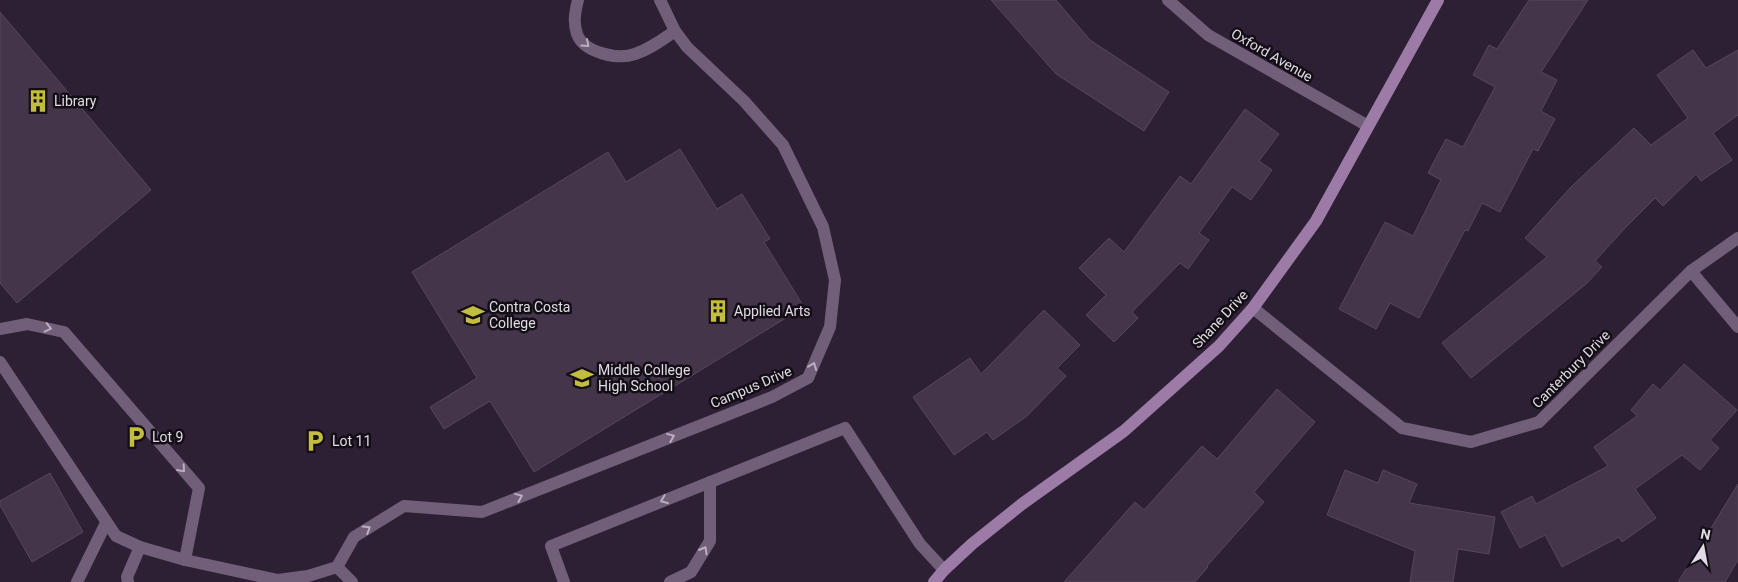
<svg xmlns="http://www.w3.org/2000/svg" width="1738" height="582" font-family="Roboto,sans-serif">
  <rect width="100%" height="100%" fill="#2e2034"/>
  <!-- building -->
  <g fill="#44354a" stroke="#57475d">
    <path d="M991,0H1056L1090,40L1169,92L1144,131L1056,74Z"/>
    <path d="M1529,0H1588L1541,72L1557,80L1541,111L1555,119L1538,151L1533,149L1500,212L1482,203L1468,231L1465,230L1419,318L1390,303L1376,329L1339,309L1385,222L1413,236L1441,180L1428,173L1446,139L1463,147L1495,87L1473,75L1489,45L1497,49Z"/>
    <path d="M0,12L151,190L17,303L0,283Z"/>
    <path d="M1693,50L1706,68L1738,50V115L1713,133L1732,160L1701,181L1696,174L1663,206L1655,198L1627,226L1595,261L1602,267L1586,284L1471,378L1442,343L1547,257L1525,238L1571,187L1634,128L1651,145L1688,118L1657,75Z"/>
    <path d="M1245,109L1279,134L1259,161L1272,170L1251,200L1232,187L1199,233L1209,240L1188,269L1180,263L1132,312L1138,318L1114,342L1086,315L1106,295L1079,268L1109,238L1124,252L1180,176L1191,184Z"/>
    <path d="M680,149L717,209L742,194L770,239L764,242L804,307L534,472L490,401L444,429L430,407L477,378L412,272L608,152L626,182Z"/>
    <path d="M1044,310L1080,345L1057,368L1066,376L1027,416L993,440L987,432L954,455L913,397L970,358L981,374Z"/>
    <path d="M1684,364L1737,410L1710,440L1719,448L1700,470L1682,455L1635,489L1656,518L1622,542L1619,537L1562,567L1545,535L1520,548L1501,512L1532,496L1536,504L1608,466L1594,447L1637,416L1631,410L1653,384L1660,390Z"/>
    <path d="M1277,389L1315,422L1254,492L1264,502L1207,566L1208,567L1195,582H1064L1135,502L1144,510L1202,446L1217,459Z"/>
    <path d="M1345,470L1378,483L1383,470L1417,484L1409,503L1495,517L1489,554L1458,549L1453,582H1410L1415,551L1327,515Z"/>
    <path d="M50,473L83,532L32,562L0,505V501Z"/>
    <path d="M1738,484V560L1725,582H1678Z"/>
  </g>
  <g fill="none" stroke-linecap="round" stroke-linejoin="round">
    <!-- lane -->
    <g stroke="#715e79" stroke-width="12">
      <path d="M578,0C575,12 573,22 577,34C584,53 618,60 635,54C650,49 662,40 675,31"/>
      <path d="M0,329L27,324L64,332L199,488L185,560"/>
      <path d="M77,582L106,523"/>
      <path d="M128,582L127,577L140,547"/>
      <path d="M564,582L551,546L845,428L920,544L944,570"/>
      <path d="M670,582L691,572L710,541V482"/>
    </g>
    <!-- street -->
    <g stroke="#715e79" stroke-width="12">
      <path d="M1168,0L1208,35L1368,126"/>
      <path d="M1691,271L1738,327"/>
      <path d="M1253,308L1402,428L1471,442L1539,422L1691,271L1738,238"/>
      <path d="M0,362L116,536L140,547L185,560L278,580L308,576L337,567"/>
      <path d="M337,567L354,537L404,506L482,512L772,397L808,378L830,327L835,280L823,227L783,145L744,101L687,47L675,31L660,0"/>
      <path d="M337,567L352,582"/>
    </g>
    <!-- secondary -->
    <path stroke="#9c7ca7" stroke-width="12" d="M934,582L944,570L972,544L1022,504L1124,431L1219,346L1253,308L1316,221L1438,0"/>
  </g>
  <!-- one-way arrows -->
  <defs><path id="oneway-chevron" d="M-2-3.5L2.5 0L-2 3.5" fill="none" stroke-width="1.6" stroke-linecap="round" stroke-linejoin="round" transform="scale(1.25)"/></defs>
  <g stroke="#baaec0">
    <use href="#oneway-chevron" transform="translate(586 44) rotate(42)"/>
    <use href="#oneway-chevron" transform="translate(48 328) rotate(13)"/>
    <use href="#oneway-chevron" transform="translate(813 366) rotate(-68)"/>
    <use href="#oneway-chevron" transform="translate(671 437) rotate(-22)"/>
    <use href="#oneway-chevron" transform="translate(182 469) rotate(49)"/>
    <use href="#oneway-chevron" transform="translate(519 497) rotate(-22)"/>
    <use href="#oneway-chevron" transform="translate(664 500) rotate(158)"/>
    <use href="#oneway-chevron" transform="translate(367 529) rotate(-32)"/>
    <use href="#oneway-chevron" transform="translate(704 550) rotate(-60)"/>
  </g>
  <!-- icons -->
  <defs>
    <symbol id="building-bare" viewBox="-9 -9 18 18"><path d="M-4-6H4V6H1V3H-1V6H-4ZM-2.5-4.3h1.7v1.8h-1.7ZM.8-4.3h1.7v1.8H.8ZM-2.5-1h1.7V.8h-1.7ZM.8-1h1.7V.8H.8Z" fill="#c3bd3f" stroke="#130d15" stroke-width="2.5" paint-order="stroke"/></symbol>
    <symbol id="university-bare" viewBox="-9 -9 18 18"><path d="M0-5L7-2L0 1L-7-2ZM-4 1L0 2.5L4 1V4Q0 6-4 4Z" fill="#c3bd3f" stroke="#130d15" stroke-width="2.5" paint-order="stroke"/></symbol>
    <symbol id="school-bare" viewBox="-9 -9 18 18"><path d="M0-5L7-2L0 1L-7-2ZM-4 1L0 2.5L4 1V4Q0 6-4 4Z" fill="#c3bd3f" stroke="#130d15" stroke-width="2.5" paint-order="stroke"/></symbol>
    <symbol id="parking-bare" viewBox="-9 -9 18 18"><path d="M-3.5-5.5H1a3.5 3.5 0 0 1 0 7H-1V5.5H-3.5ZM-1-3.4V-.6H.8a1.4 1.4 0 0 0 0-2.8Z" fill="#c3bd3f" stroke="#130d15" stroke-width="2.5" paint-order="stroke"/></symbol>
  </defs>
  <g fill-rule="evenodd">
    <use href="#building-bare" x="22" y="85" width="32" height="32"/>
    <use href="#building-bare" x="702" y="295" width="32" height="32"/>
    <use href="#university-bare" x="457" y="299" width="32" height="32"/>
    <use href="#school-bare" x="566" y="362" width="32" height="32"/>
    <use href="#parking-bare" x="120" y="421" width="32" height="32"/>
    <use href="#parking-bare" x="299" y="425" width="32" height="32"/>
  </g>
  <g text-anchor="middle" stroke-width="5" stroke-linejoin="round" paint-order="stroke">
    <!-- street labels -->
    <g font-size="14" fill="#e2d9e6" stroke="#130d15">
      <text transform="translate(1272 55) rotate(30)" y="5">Oxford Avenue</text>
      <text transform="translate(1220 319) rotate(-47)" y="5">Shane Drive</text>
      <text transform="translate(1571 369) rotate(-45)" y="5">Canterbury Drive</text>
      <text transform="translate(751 387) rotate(-23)" y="5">Campus Drive</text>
    </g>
    <!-- poi labels -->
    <g font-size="14" fill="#e2d9e6" stroke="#130d15" text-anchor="start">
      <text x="54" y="106">Library</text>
      <text x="489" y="312">Contra Costa<tspan x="489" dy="16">College</tspan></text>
      <text x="734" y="316">Applied Arts</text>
      <text x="598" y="375">Middle College<tspan x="598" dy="16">High School</tspan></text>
      <text x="152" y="442">Lot 9</text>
      <text x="332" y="446">Lot 11</text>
    </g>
  </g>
  <!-- north arrow -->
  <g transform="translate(1703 547) rotate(11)" stroke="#130d15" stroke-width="4" paint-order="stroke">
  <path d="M0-4L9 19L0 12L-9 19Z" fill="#e2d9e6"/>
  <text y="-8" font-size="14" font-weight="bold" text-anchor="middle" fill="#e2d9e6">N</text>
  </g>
</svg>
